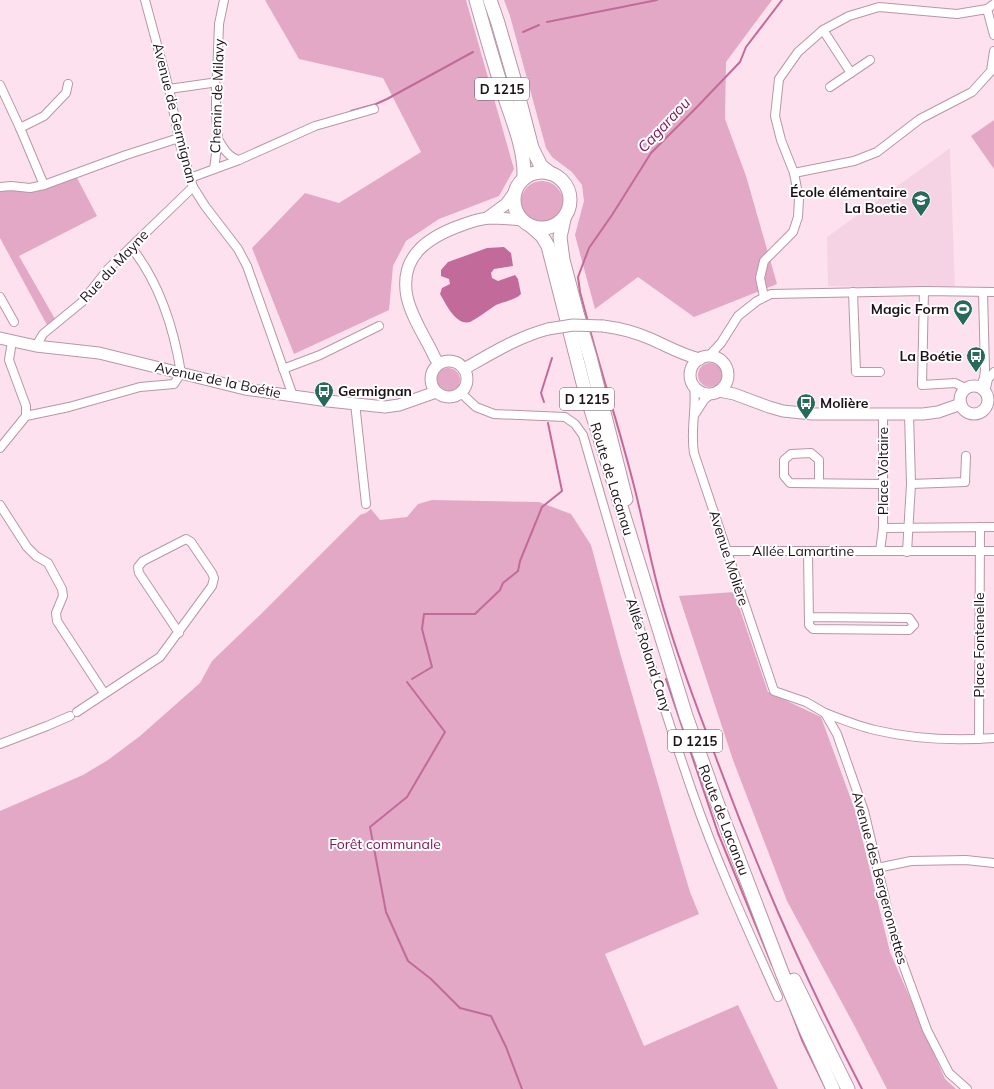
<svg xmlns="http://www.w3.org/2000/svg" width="994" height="1089" font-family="Mulish,sans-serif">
  <rect width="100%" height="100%" fill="#fee1ef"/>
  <!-- built -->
  <path fill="#f6d3e4" d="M950,148L955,289L828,286L827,237Z"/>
  <!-- green -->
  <g fill="#e3a8c6">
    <path d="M265,0H466L514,169L499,196L439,219L406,241L393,266L389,310L294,354L252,248L305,193L339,203L421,152L383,78L299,59Z"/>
    <path d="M504,0H772L726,62L725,119L746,176L777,284L694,317L638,277L595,309L575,235L584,201L582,185L572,172L552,157L546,148L510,16Z"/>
    <path d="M994,120V169L971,136Z"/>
    <path d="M76,176L97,216L19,256L55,319L47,325L0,238V189L15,188Z"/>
    <circle cx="542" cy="202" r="21"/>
    <circle cx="710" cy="375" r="12"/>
    <circle cx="448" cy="380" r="12"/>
    <path d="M432,500L539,502L571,514L591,545L620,653L672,832L690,892L699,914L605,954L644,1046L738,1005L778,1089H0V811L83,775L108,760L140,736L200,683L212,661L260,615L360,515L366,513L371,509L380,520L407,517L418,504Z"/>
    <path d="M734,592L768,692L821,717L856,813L890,952L945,1079L956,1089H887L854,1025L787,901L733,760L679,596Z"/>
  </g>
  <!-- water -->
  <path fill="#c26a9a" d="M504,247L511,253L513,266L494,269L491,273L492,278L498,281L515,275L518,279L521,294C516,300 504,301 496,305C490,309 475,320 470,322C456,326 446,304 440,294L442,288L450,284L449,279L441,276V270L448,262L487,248Z"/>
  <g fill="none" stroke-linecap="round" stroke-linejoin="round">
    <!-- stream -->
    <g stroke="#c26a9a" stroke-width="2">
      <path d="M547,22L657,0"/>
      <path d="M523,32L539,25"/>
      <path d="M351,111L376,104L387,99L473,52"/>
      <path d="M588,322L580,292L578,277L589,248L612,215L651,153L695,109L740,62L746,47L782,0"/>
      <path d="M590,330C604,382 621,434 634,486C645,528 652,571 665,613C679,661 697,708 715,755C757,869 806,981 862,1089"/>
      <path d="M544,402L541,393L552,358"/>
      <path d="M412,679L432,667L422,629L424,614H475L500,590L503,583L518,571L520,561L542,507L562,491L548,423"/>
      <path d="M666,679L718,833L772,965"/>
      <path d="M407,682L445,732L407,797L370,827L386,912L408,961L431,979L460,1008L491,1016L506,1047L522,1089"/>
      <path d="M784,993L802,1040L826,1089"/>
    </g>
    <defs>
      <g id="minor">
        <path d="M145,0L169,89L180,144L193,187L205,206L238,249L247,266L293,396"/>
        <path d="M987,9L994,35"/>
        <path d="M823,30L851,73"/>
        <path d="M0,85L20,128L44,185"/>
        <path d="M830,87L870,60"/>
        <path d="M169,89L211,83L215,81"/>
        <path d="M20,128L44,116L66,93L68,84"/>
        <path d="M218,139C223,148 228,157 239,160"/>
        <path d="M214,169L218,139L216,113V87L215,81L217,77L219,24L224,0"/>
        <path d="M794,173L854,161L877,152L920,119L972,92L991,71L994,51"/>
        <path d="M190,178L239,160L315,126L374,109"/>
        <path d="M0,187L11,186L30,188L44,185L126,155L179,138"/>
        <path d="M924,291L922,385L955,383L967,389"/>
        <path d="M853,292L856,372H880"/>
        <path d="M0,297L14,322"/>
        <path d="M764,297L760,278L764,261L793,232L798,217L799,199L794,173L781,140L775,116L779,79L798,52L823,30L849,16L879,7L957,14L987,9L994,4"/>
        <path d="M36,346L43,334L82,302L108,269L193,187"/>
        <path d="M709,356L721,343L738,316L757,301L771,294L924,291L994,292"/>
        <path d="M283,369L320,355L379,326"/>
        <path d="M694,386C697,408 690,429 694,453L774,691L806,702L825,713L837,734L864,811L896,945L927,1030L949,1073L967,1089"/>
        <path d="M980,388L984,378L985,370L983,292"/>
        <path d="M985,392L988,379L994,372"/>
        <path d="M461,393L476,407L494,414L565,417L575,424L583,435C618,555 652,676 693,794C717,863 748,930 778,997"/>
        <path d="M355,403L366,504"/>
        <path d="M883,413V528"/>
        <path d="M695,414L704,400L711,394"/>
        <path d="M26,416L69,407L140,387L174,384L181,373C174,329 159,282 131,247"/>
        <path d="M0,448L26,416V406L9,360L12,341"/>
        <path d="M819,482V460L811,453L791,454L784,460V476L790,483L882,484"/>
        <path d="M911,484L965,482L966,456"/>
        <path d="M0,505L27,547L36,556L48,563L62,589L63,596L56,613L57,621L104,693"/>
        <path d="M994,527L883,528L880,551H994"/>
        <path d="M726,551H880"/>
        <path d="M808,551L809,625L813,629L909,630L914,625L909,618L809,617"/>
        <path d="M907,552L911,484L909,414"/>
        <path d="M77,712L160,657L212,586L214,578L212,573L191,542L186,539L143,561L138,567L139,573L179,633"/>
        <path d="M825,713C841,719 858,726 875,730C913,739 954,741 994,738"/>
        <path d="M979,739L980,527"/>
        <path d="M0,744L47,726L70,716"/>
        <path d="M877,868L911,861L966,860L994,863"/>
      </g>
      <g id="secondary">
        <path d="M487,218L506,204L514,193"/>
        <path d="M603,326C619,328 635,332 651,339C667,346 682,355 700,359"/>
        <path d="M0,338L36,346L99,353L245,389L328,401L385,407L399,405L436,392"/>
        <circle cx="709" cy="375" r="19"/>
        <circle cx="449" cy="379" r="18"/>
        <path d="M439,364L435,358C426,338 412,319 407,297C399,256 428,237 462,225C470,222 480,219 488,218C499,218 511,219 522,220"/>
        <path d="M464,369C492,353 518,337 548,329"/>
        <circle cx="974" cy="400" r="14"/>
        <path d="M719,391L734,394L769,407L783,411L812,414H923L938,412L961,404"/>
      </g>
      <g id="primary">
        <path d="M476,0C485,32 494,63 504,95C513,122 525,149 524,178"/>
        <path d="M490,0L498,23L513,75L532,148L541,166L550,173"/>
        <circle cx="542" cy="200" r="28"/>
        <path d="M564,219L560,237L563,260L577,313L590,357L626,499"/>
        <path d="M532,227L542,236L548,246L584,387L686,716L718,805L783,975L806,1030L833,1089"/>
        <path d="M794,980L848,1089"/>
      </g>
    </defs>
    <!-- minor casing -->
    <use href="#minor" stroke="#b896a7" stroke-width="10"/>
    <!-- secondary casing -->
    <use href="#secondary" stroke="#b896a7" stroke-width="13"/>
    <!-- primary casing -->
    <use href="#primary" stroke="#b896a7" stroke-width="15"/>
    <!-- minor -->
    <use href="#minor" stroke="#fff" stroke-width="8"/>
    <!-- secondary -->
    <use href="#secondary" stroke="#fff" stroke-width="11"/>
    <!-- primary -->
    <use href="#primary" stroke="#fff" stroke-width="13"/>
    <defs>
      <path id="secondary-bridge" d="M548,329L573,325L603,326"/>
    </defs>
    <!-- secondary-bridge casing -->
    <use href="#secondary-bridge" stroke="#b896a7" stroke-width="13" stroke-linecap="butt"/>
    <!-- secondary-bridge -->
    <use href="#secondary-bridge" stroke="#fff" stroke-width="11"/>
  </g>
  <!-- icons -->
  <defs>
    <symbol id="school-pin" viewBox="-11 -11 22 30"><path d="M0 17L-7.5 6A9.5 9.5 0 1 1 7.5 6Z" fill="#276a5c" stroke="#fff"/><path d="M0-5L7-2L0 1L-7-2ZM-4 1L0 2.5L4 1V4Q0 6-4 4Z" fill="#fff"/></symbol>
    <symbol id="stadium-pin" viewBox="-11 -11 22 30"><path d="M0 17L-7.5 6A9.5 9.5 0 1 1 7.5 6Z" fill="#276a5c" stroke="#fff"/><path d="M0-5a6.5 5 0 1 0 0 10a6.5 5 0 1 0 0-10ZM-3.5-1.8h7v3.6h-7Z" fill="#fff"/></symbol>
    <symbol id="bus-pin" viewBox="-11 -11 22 30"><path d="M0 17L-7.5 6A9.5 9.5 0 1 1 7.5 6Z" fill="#276a5c" stroke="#fff"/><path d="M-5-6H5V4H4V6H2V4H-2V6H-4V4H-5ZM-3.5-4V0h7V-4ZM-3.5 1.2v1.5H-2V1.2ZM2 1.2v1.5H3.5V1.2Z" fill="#fff"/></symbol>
  </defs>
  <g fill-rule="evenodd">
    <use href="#school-pin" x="910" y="189" width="22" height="30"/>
    <use href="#stadium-pin" x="952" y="298" width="22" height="30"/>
    <use href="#bus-pin" x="965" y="345" width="22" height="30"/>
    <use href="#bus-pin" x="313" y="380" width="22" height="30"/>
    <use href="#bus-pin" x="795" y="392" width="22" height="30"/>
  </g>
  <g text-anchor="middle" stroke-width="4" stroke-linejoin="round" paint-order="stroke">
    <!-- shield labels -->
    <g fill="#fff" stroke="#62595d" stroke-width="1">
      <rect x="475" y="78" width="54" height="22" rx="3"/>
      <rect x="560" y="388" width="54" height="22" rx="3"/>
      <rect x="668" y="730" width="54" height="22" rx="3"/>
    </g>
    <g font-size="13" font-weight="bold" fill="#1e1218">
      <text x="502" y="94">D 1215</text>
      <text x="587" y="404">D 1215</text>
      <text x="695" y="746">D 1215</text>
    </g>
    <!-- street labels -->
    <g font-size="14" fill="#1e1218" stroke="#fff">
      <text transform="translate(217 96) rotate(-88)" y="5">Chemin de Milavy</text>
      <text transform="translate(175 113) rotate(76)" y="5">Avenue de Germignan</text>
      <text transform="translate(114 266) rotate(-47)" y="5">Rue du Mayne</text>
      <text transform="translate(218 380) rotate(12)" y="5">Avenue de la Boétie</text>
      <text transform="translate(883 471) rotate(-90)" y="5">Place Voltaire</text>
      <text transform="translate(612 479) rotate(73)" y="5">Route de Lacanau</text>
      <text x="803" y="556">Allée Lamartine</text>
      <text transform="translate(729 558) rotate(72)" y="5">Avenue Molière</text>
      <text transform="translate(979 645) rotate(-90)" y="5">Place Fontenelle</text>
      <text transform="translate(649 655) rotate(72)" y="5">Allée Roland Cany</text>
      <text transform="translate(724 820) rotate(69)" y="5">Route de Lacanau</text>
      <text transform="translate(880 878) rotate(75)" y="5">Avenue des Bergeronnettes</text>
    </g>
    <!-- poi labels -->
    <g font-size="14" font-weight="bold" fill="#1e1218" stroke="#fff" text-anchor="end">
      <text x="907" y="197">École élémentaire<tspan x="907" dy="16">La Boetie</tspan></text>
      <text x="949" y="314">Magic Form</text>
      <text x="962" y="361">La Boétie</text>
      <text x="338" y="396" text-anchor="start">Germignan</text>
      <text x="820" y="408" text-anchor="start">Molière</text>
    </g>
    <!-- park labels -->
    <g font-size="14" fill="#81165b" stroke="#fff">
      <text x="385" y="849">Forêt communale</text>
    </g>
    <!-- water labels -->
    <g font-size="15" font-style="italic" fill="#83195d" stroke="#fff">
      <text transform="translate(664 125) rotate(-47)" y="5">Cagaraou</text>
    </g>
  </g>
</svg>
